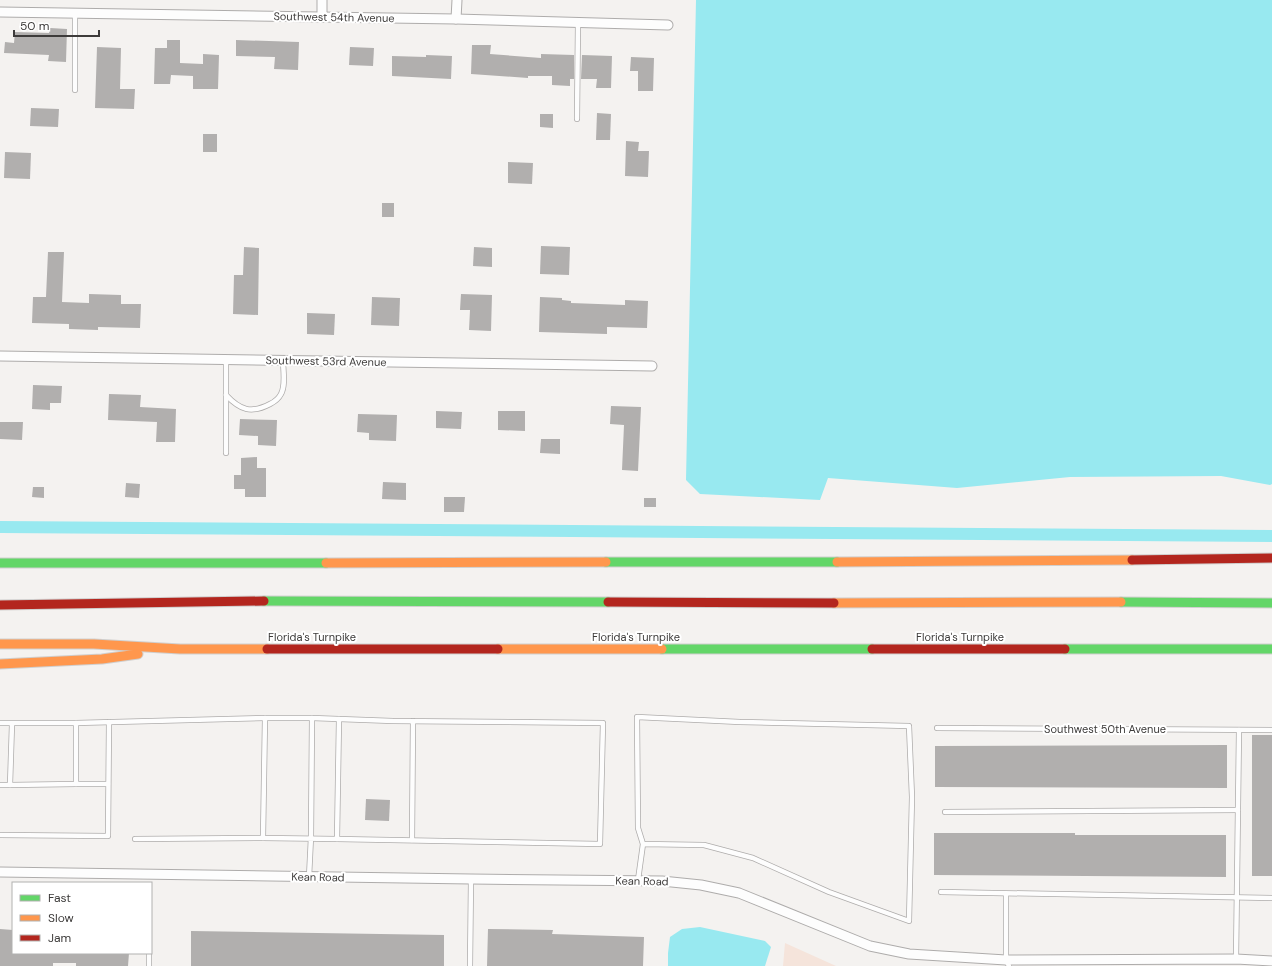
<svg xmlns="http://www.w3.org/2000/svg" width="1272" height="966" font-family="'DM Sans',sans-serif">
  <rect width="100%" height="100%" fill="#f4f2f0"/>
  <!-- green -->
  <path fill="#f5e4db" d="M785,943L836,966H783Z"/>
  <!-- water -->
  <g fill="#98e9f0">
    <path d="M696,0H1272V484L1270,485L1221,476L1070,477L957,488L828,478L820,500L700,494L686,480Z"/>
    <path d="M700,927L765,941L771,947L765,966H668V953L670,937L682,929Z"/>
  </g>
  <g fill="none" stroke-linecap="round" stroke-linejoin="round">
    <!-- canal -->
    <path stroke="#98e9f0" stroke-width="12" d="M0,527L1272,536"/>
  </g>
  <!-- building -->
  <g fill="#b1afae">
    <path d="M50,28L67,29L66,62L48,61L49,55L4,53L5,42L14,43L15,32L49,33Z"/>
    <path d="M167,40H180V63L203,64V54L219,55L218,89H193V76L171,75L170,84H154L155,48H167Z"/>
    <path d="M236,40L299,42L298,70L274,69L275,57L236,56Z"/>
    <path d="M472,45H491L490,54L541,58V54L574,55V79H570V86L552,85V76H528V78L471,74Z"/>
    <path d="M97,47L121,48L120,89H135L134,109L95,108Z"/>
    <path d="M350,47L374,48L373,66L349,65Z"/>
    <path d="M426,55L452,56L451,79L392,76V56L426,57Z"/>
    <path d="M582,55L612,56L611,88H596L597,79H581Z"/>
    <path d="M631,57L654,58L653,91H638V71H630Z"/>
    <path d="M31,108L59,109L58,127L30,126Z"/>
    <path d="M597,113L611,114L610,140H596Z"/>
    <path d="M540,114H553V128L540,127Z"/>
    <rect x="203" y="134" width="14" height="18"/>
    <path d="M626,141L639,142L638,151H649L648,177L625,176Z"/>
    <path d="M5,152L31,153L30,179L4,178Z"/>
    <path d="M508,162L533,163L532,184L508,183Z"/>
    <rect x="382" y="203" width="12" height="14"/>
    <path d="M541,246L570,247L569,275L540,274Z"/>
    <path d="M244,247L259,248L258,315L233,314L234,275H243Z"/>
    <path d="M474,247L492,248V267L473,266Z"/>
    <path d="M48,252H64L62,302L89,303V294L121,295V304H141L140,328L98,327V330L69,329V324L32,323L33,297H46Z"/>
    <path d="M461,294L492,295L491,331L469,330L470,310H460Z"/>
    <path d="M372,297L400,298L399,326L371,325Z"/>
    <path d="M540,297L562,298V300L571,301V303L625,305V300L648,301L647,328L607,327V334L539,332Z"/>
    <path d="M307,313L335,314L334,335L307,334Z"/>
    <path d="M33,385L62,386L61,403H50V410L32,409Z"/>
    <path d="M109,394L141,395L140,407L176,409L175,442H156L157,422L108,420Z"/>
    <path d="M611,406L641,407L638,471L622,470L624,425L610,424Z"/>
    <path d="M436,411L462,412L461,429L436,428Z"/>
    <path d="M498,411H525V431L498,430Z"/>
    <path d="M358,414L397,415L396,441L369,440V433L357,432Z"/>
    <path d="M240,419L277,420L276,446L258,445V436L239,435Z"/>
    <path d="M0,422H23L22,440L0,439Z"/>
    <path d="M541,439H560V454L540,453Z"/>
    <path d="M257,457V468H266V497H245V489H234V475H241V458Z"/>
    <path d="M383,482L406,483V500L382,499Z"/>
    <path d="M126,483L140,484L139,498L125,497Z"/>
    <path d="M33,487H44V498L32,497Z"/>
    <path d="M444,497H465L464,512H444Z"/>
    <rect x="644" y="498" width="12" height="9"/>
    <rect x="1252" y="735" width="20" height="141"/>
    <path d="M1227,745V788L935,787V746Z"/>
    <path d="M366,799L390,800L389,821L365,820Z"/>
    <path d="M934,833H1075V835H1226V877L934,875Z"/>
    <path d="M0,929L13,930V953H129L128,966H76V963H53V966H0Z"/>
    <path d="M488,929L553,930L552,934L644,937L643,966H487Z"/>
    <path d="M191,931L444,935V966H191Z"/>
  </g>
  <g fill="none" stroke-linecap="round" stroke-linejoin="round">
    <defs>
      <g id="lane">
        <path d="M75,12V90"/>
        <path d="M577,119L578,22"/>
        <path d="M226,395C240,410 251,414 270,404C274,402 279,398 281,394C286,385 283,370 283,360"/>
        <path d="M226,453V359"/>
        <path d="M312,718L393,721L603,723L600,844L337,839"/>
        <path d="M0,723H76"/>
        <path d="M12,724L10,785L76,784V723L265,718"/>
        <path d="M937,728L1272,730"/>
        <path d="M76,784H108"/>
        <path d="M0,785H10"/>
        <path d="M945,812L1238,810"/>
        <path d="M0,835L108,836L109,722"/>
        <path d="M135,839L263,838"/>
        <path d="M412,840L413,721"/>
        <path d="M309,877L311,837L312,718H265L263,838L337,839L339,719"/>
        <path d="M638,880L643,844L638,828L637,717L740,722L909,726L912,797L909,921L829,892L753,858L704,845L643,844"/>
        <path d="M941,892L1272,898"/>
        <path d="M1006,894V960L1009,966"/>
        <path d="M1236,959L1239,730"/>
        <path d="M149,966V953"/>
        <path d="M470,966L471,879"/>
      </g>
      <g id="street">
        <path d="M0,12L456,19L668,25"/>
        <path d="M322,17V0"/>
        <path d="M456,19L457,0"/>
        <path d="M0,356L652,366"/>
        <path d="M0,872L471,879L662,881L701,885L739,893L870,946L909,954L1006,960L1236,959L1272,961"/>
      </g>
      <g id="fast">
        <path d="M606,562H837"/>
        <path d="M0,563H326"/>
        <path d="M264,601L608,602"/>
        <path d="M1121,602L1272,603"/>
        <path d="M662,649H872"/>
        <path d="M1065,649H1272"/>
      </g>
      <g id="slow">
        <path d="M837,562L1132,560"/>
        <path d="M326,563L606,562"/>
        <path d="M834,603L1121,602"/>
        <path d="M0,644H94L180,649H267"/>
        <path d="M498,649H662"/>
        <path d="M0,664L102,659L138,654"/>
      </g>
      <g id="jam">
        <path d="M1132,560L1272,558"/>
        <path d="M608,602L834,603"/>
        <path d="M0,605L264,601"/>
        <path d="M267,649H498"/>
        <path d="M872,649H1065"/>
      </g>
    </defs>
    <!-- lane casing -->
    <use href="#lane" stroke="#aeacab" stroke-width="6"/>
    <!-- street casing -->
    <use href="#street" stroke="#aeacab" stroke-width="11"/>
    <!-- fast casing -->
    <use href="#fast" stroke="#d0cfce" stroke-width="11"/>
    <!-- slow casing -->
    <use href="#slow" stroke="#d0cfce" stroke-width="11"/>
    <!-- jam casing -->
    <use href="#jam" stroke="#d0cfce" stroke-width="11"/>
    <!-- lane -->
    <use href="#lane" stroke="#fdfdfd" stroke-width="4.5"/>
    <!-- street -->
    <use href="#street" stroke="#fdfdfd" stroke-width="9"/>
    <!-- fast -->
    <use href="#fast" stroke="#63d668" stroke-width="9"/>
    <!-- slow -->
    <use href="#slow" stroke="#ff974d" stroke-width="9"/>
    <!-- jam -->
    <use href="#jam" stroke="#b3261e" stroke-width="9"/>
  </g>
  <g text-anchor="middle" stroke-width="4" stroke-linejoin="round" paint-order="stroke">
    <!-- street labels -->
    <g font-size="11" fill="#3d3b3a" stroke="#fff">
      <text transform="translate(334 17) rotate(1)" y="4">Southwest 54th Avenue</text>
      <text transform="translate(326 361) rotate(1)" y="4">Southwest 53rd Avenue</text>
      <text x="312" y="641">Florida's Turnpike</text>
      <text x="636" y="641">Florida's Turnpike</text>
      <text x="960" y="641">Florida's Turnpike</text>
      <text x="1105" y="733">Southwest 50th Avenue</text>
      <text transform="translate(318 877) rotate(1)" y="4">Kean Road</text>
      <text transform="translate(642 881) rotate(1)" y="4">Kean Road</text>
    </g>
  </g>
  <!-- legend -->
  <rect x="12" y="882" width="140" height="72" fill="#ffffff" stroke="#b1b1b0"/>
  <rect x="20" y="895" width="20" height="6" fill="#63d668" stroke="#b1b1b0"/>
  <text x="48" y="902" font-size="12" fill="#3d3b3a">Fast</text>
  <rect x="20" y="915" width="20" height="6" fill="#ff974d" stroke="#b1b1b0"/>
  <text x="48" y="922" font-size="12" fill="#3d3b3a">Slow</text>
  <rect x="20" y="935" width="20" height="6" fill="#b3261e" stroke="#b1b1b0"/>
  <text x="48" y="942" font-size="12" fill="#3d3b3a">Jam</text>
  <!-- scale -->
  <path d="M14 30v6h85v-6" fill="none" stroke="#3d3b3a" stroke-width="2"/>
  <text x="20" y="30" font-size="12" fill="#3d3b3a" stroke="#ffffff" stroke-width="3" paint-order="stroke">50 m</text>
</svg>
